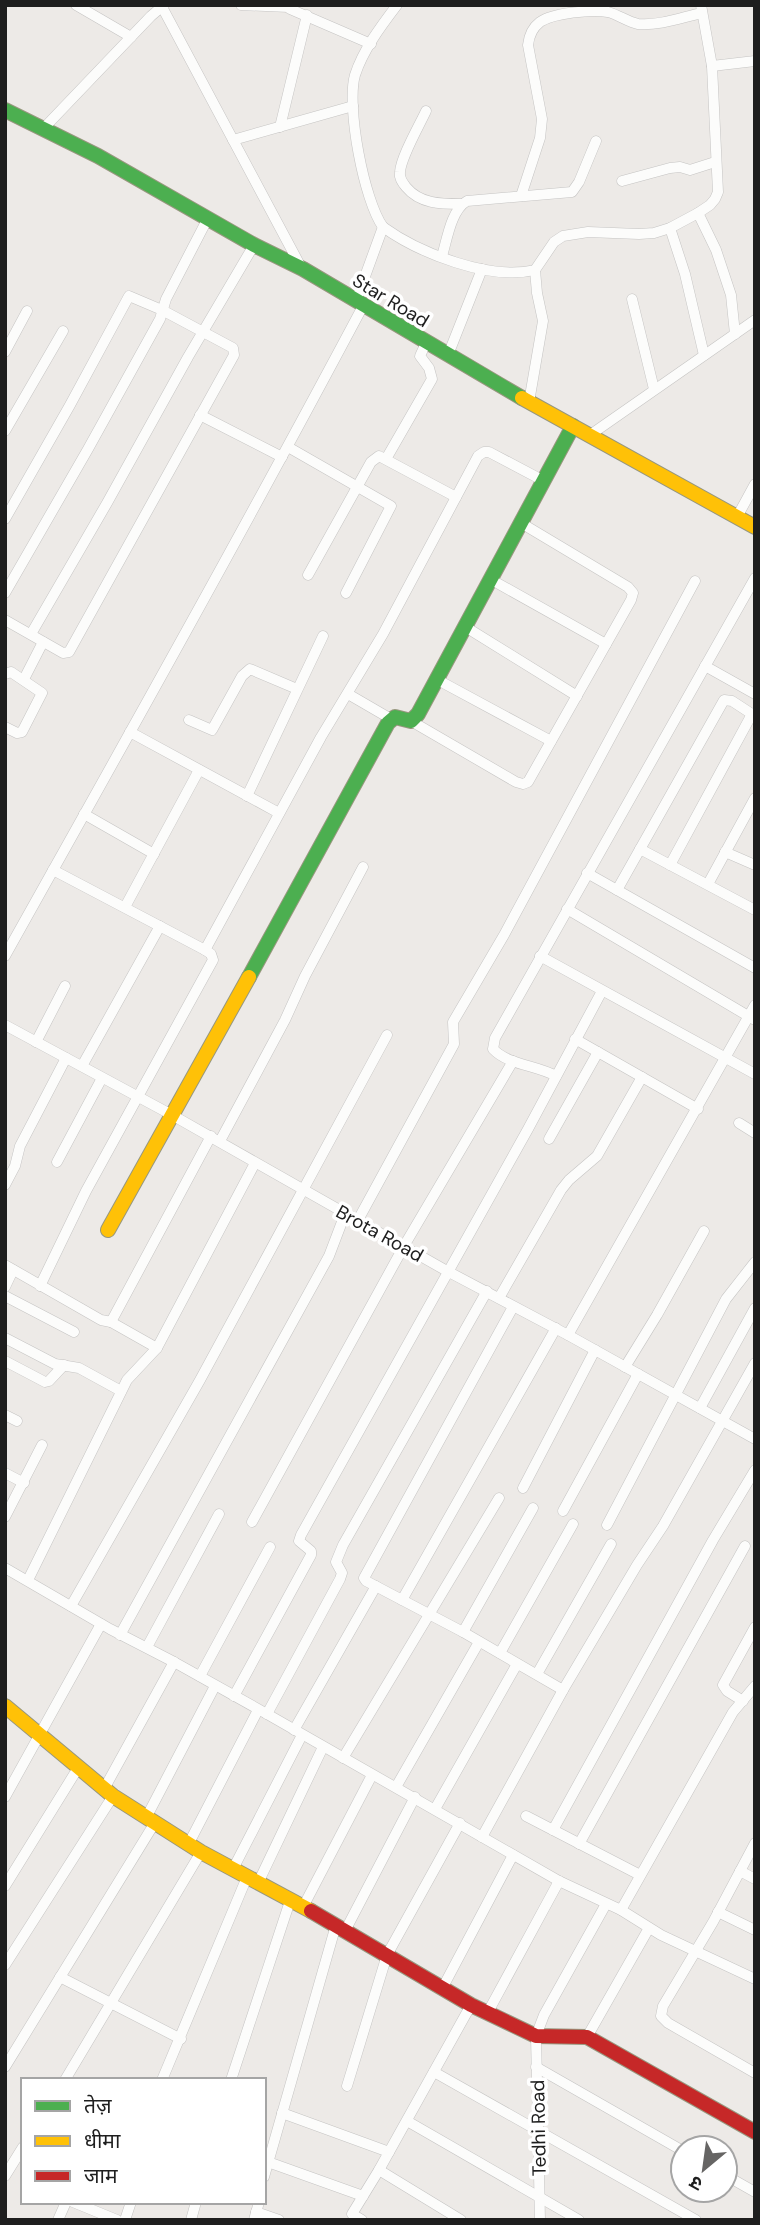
<svg xmlns="http://www.w3.org/2000/svg" width="760" height="2225" font-family="'DM Sans','Noto Sans Devanagari',sans-serif">
  <rect width="100%" height="100%" fill="#edeae7"/>
  <g fill="none" stroke-linecap="round" stroke-linejoin="round">
    <defs>
      <g id="street">
        <path d="M76,5L131,37"/>
        <path d="M161,5L302,269"/>
        <path d="M241,5L289,7"/>
        <path d="M287,5L290,9L371,44"/>
        <path d="M712,66L755,61"/>
        <path d="M426,111C419,126 401,157 400,172C399,178 402,182 406,187C420,204 441,204 461,204"/>
        <path d="M280,127L307,15"/>
        <path d="M43,129L151,16L164,5"/>
        <path d="M233,140L353,106"/>
        <path d="M622,181L670,168L680,167L690,170L715,162"/>
        <path d="M521,196L540,138L542,119L528,45C529,36 532,28 540,22C553,13 592,9 608,12C619,15 628,22 638,24C659,26 683,17 702,13"/>
        <path d="M698,213L716,250L731,295L735,334"/>
        <path d="M383,227C364,201 346,106 355,75C363,50 381,26 397,5"/>
        <path d="M670,228L685,274L704,355"/>
        <path d="M442,256C447,240 451,210 467,201L572,192L579,182L596,141"/>
        <path d="M632,299L654,389"/>
        <path d="M356,301L383,227C419,253 490,281 535,270L554,242L563,236L588,232L639,234L654,233L670,228L698,213L710,205L715,199L718,192L712,66L701,5"/>
        <path d="M5,352L27,311"/>
        <path d="M448,355L482,269"/>
        <path d="M529,402L543,321L537,293L535,270"/>
        <path d="M200,415L282,457"/>
        <path d="M5,431L63,331"/>
        <path d="M590,435L755,320"/>
        <path d="M288,447L391,506L346,593"/>
        <path d="M386,459L432,379L429,368L420,356L426,343"/>
        <path d="M737,517L755,484"/>
        <path d="M5,519L70,405L129,296L162,310L233,348L234,355L69,652L63,653L5,620"/>
        <path d="M308,575L371,462L379,456L456,497"/>
        <path d="M490,579L606,644"/>
        <path d="M5,593L88,449L160,319L166,299L208,218"/>
        <path d="M464,626L577,696"/>
        <path d="M31,634L107,503L188,357L254,245"/>
        <path d="M705,666L755,694"/>
        <path d="M5,674L11,672L42,693L22,732L17,733L5,727"/>
        <path d="M24,679L43,642"/>
        <path d="M436,679L551,741"/>
        <path d="M348,694L391,719"/>
        <path d="M189,720L212,730L242,676L250,669L297,689"/>
        <path d="M411,721L516,782L523,784L528,782L631,600L633,593L628,587L521,523"/>
        <path d="M130,732L279,813"/>
        <path d="M247,796L323,636"/>
        <path d="M84,814L154,854"/>
        <path d="M640,849L755,910"/>
        <path d="M725,852L755,865"/>
        <path d="M670,865L752,714"/>
        <path d="M587,873L755,968"/>
        <path d="M708,884L755,798"/>
        <path d="M617,890L724,700L732,701L755,716"/>
        <path d="M125,907L199,770"/>
        <path d="M567,909L755,1020"/>
        <path d="M205,950L321,737L383,634L478,456L484,452H489L544,481"/>
        <path d="M5,956C126,740 247,524 363,306"/>
        <path d="M540,956L755,1074"/>
        <path d="M5,1025L172,1115L447,1271L568,1335L755,1439"/>
        <path d="M575,1039L698,1109"/>
        <path d="M36,1042L65,986"/>
        <path d="M82,1066L160,926"/>
        <path d="M556,1076C536,1065 508,1065 493,1049L495,1038L755,578"/>
        <path d="M739,1123L755,1133"/>
        <path d="M549,1139L598,1052"/>
        <path d="M220,1141L285,1020L305,976L363,867"/>
        <path d="M57,1162L102,1078"/>
        <path d="M5,1185L15,1166L20,1146L66,1058"/>
        <path d="M358,1220L454,1044L453,1022L504,935L695,581"/>
        <path d="M5,1265L101,1320L111,1322L211,1136"/>
        <path d="M40,1286L86,1191L213,960L211,954L205,950L53,870"/>
        <path d="M5,1287L13,1270"/>
        <path d="M5,1296L74,1332"/>
        <path d="M499,1298L561,1190L569,1180L597,1156L642,1077"/>
        <path d="M513,1307L364,1578L366,1581L463,1632L563,1690"/>
        <path d="M111,1322L157,1348"/>
        <path d="M568,1335L755,1005"/>
        <path d="M5,1338L55,1364L79,1368L121,1391"/>
        <path d="M5,1361L45,1382L49,1381L64,1365"/>
        <path d="M625,1367L657,1315L704,1231"/>
        <path d="M700,1408L755,1308"/>
        <path d="M5,1415L17,1421"/>
        <path d="M5,1473L24,1483"/>
        <path d="M523,1488L595,1350"/>
        <path d="M563,1511L638,1374"/>
        <path d="M5,1517L42,1445"/>
        <path d="M252,1522L404,1246L513,1061"/>
        <path d="M607,1525L726,1299L755,1262"/>
        <path d="M5,1568L110,1629L174,1662L267,1714L559,1881L621,1910L661,1935L755,1979"/>
        <path d="M28,1580L127,1380L157,1348L255,1163"/>
        <path d="M402,1600L556,1328"/>
        <path d="M71,1606L200,1380L387,1035"/>
        <path d="M463,1632L533,1508"/>
        <path d="M120,1635L329,1256L345,1214"/>
        <path d="M147,1647L219,1514"/>
        <path d="M500,1653L573,1524"/>
        <path d="M537,1674L611,1544"/>
        <path d="M200,1676L270,1547"/>
        <path d="M234,1696L311,1555V1551L299,1541L301,1535L528,1129L602,991"/>
        <path d="M743,1701L727,1691L723,1685L755,1627"/>
        <path d="M267,1714L340,1579L342,1573L336,1562L343,1545L487,1291"/>
        <path d="M294,1730L376,1586"/>
        <path d="M343,1758L499,1498"/>
        <path d="M396,1787L479,1642"/>
        <path d="M104,1789L174,1662"/>
        <path d="M5,1797L101,1624"/>
        <path d="M435,1809L517,1664"/>
        <path d="M526,1816L640,1875"/>
        <path d="M146,1818L215,1686"/>
        <path d="M553,1830L713,1540L755,1470"/>
        <path d="M482,1837L563,1690L637,1565L663,1526L755,1363"/>
        <path d="M755,1843L713,1922L663,2006L661,2016L668,2023L755,2073"/>
        <path d="M579,1844L745,1546"/>
        <path d="M188,1845L258,1710"/>
        <path d="M233,1869L302,1735"/>
        <path d="M740,1871L755,1879"/>
        <path d="M258,1883L323,1747"/>
        <path d="M5,1886L78,1768"/>
        <path d="M303,1907L372,1775"/>
        <path d="M621,1910L733,1712L755,1686"/>
        <path d="M718,1912L755,1930"/>
        <path d="M345,1931L415,1797"/>
        <path d="M5,1965L113,1796"/>
        <path d="M60,1977L181,2039"/>
        <path d="M443,1987L513,1855"/>
        <path d="M488,2012L559,1881"/>
        <path d="M587,2037L649,1928"/>
        <path d="M5,2067L154,1824"/>
        <path d="M536,2067L683,2151"/>
        <path d="M434,2072L696,2220"/>
        <path d="M65,2080L201,1852"/>
        <path d="M162,2080L247,1877"/>
        <path d="M231,2080L290,1901"/>
        <path d="M347,2086L387,1955L460,1823"/>
        <path d="M282,2113L389,2152"/>
        <path d="M407,2121L579,2220"/>
        <path d="M268,2162L363,2196"/>
        <path d="M379,2170L461,2220"/>
        <path d="M725,2175L755,2192"/>
        <path d="M5,2176L23,2147"/>
        <path d="M264,2177L336,1925"/>
        <path d="M73,2202L117,2220"/>
        <path d="M256,2212L279,2220"/>
        <path d="M58,2220L66,2202"/>
        <path d="M125,2220L131,2202"/>
        <path d="M191,2220L196,2202"/>
        <path d="M254,2220L259,2202"/>
        <path d="M362,2220L352,2214L379,2170L471,2005"/>
        <path d="M540,2220L536,2036L544,2015L606,1904"/>
      </g>
      <g id="fast">
        <path d="M5,110L98,156L254,245L303,269L522,398"/>
        <path d="M249,977L388,723L395,717L411,721L418,714L573,426"/>
      </g>
      <g id="slow">
        <path d="M522,398L755,527"/>
        <path d="M108,1230L249,977"/>
        <path d="M5,1706L113,1796L201,1852L311,1911"/>
      </g>
      <path id="jam" d="M311,1911L471,2005L536,2036L587,2037L755,2132"/>
    </defs>
    <!-- street casing -->
    <use href="#street" stroke="#c5c4c3" stroke-width="11"/>
    <!-- fast casing -->
    <use href="#fast" stroke="#97977e" stroke-width="16"/>
    <!-- slow casing -->
    <use href="#slow" stroke="#97977e" stroke-width="16"/>
    <!-- jam casing -->
    <use href="#jam" stroke="#97977e" stroke-width="16"/>
    <!-- street -->
    <use href="#street" stroke="#fcfcfb" stroke-width="10"/>
    <!-- fast -->
    <use href="#fast" stroke="#4caf50" stroke-width="14"/>
    <!-- slow -->
    <use href="#slow" stroke="#ffc107" stroke-width="14"/>
    <!-- jam -->
    <use href="#jam" stroke="#c62828" stroke-width="14"/>
  </g>
  <g text-anchor="middle" stroke-width="7" stroke-linejoin="round" paint-order="stroke">
    <!-- street labels -->
    <g font-size="19" fill="#1e1e1e" stroke="#fff">
      <text transform="translate(391 300) rotate(31)" y="7">Star Road</text>
      <text transform="translate(380 1233) rotate(29)" y="7">Brota Road</text>
      <text transform="translate(538 2128) rotate(-91)" y="7">Tedhi Road</text>
    </g>
  </g>
  <!-- border -->
  <rect width="760" height="2225" fill="none" stroke="#1e1e1e" stroke-width="14"/>
  <!-- legend -->
  <rect x="21" y="2078" width="245" height="126" fill="#ffffff" stroke="#a5a5a5" stroke-width="2"/>
  <rect x="35" y="2101" width="35" height="10" fill="#4caf50" stroke="#a5a5a5" stroke-width="2"/>
  <text x="84" y="2113" font-size="21" fill="#1e1e1e">तेज़</text>
  <rect x="35" y="2136" width="35" height="10" fill="#ffc107" stroke="#a5a5a5" stroke-width="2"/>
  <text x="84" y="2148" font-size="21" fill="#1e1e1e">धीमा</text>
  <rect x="35" y="2171" width="35" height="10" fill="#c62828" stroke="#a5a5a5" stroke-width="2"/>
  <text x="84" y="2183" font-size="21" fill="#1e1e1e">जाम</text>
  <!-- north arrow -->
  <g transform="translate(704 2169) rotate(209)"><circle r="33" fill="#ffffff" stroke="#a5a5a5" stroke-width="2"/>
  <path d="M0-5L12 26L0 18L-12 26Z" fill="#666564"/>
  <text y="-10" font-size="19" font-weight="bold" text-anchor="middle" fill="#1e1e1e">उ</text>
  </g>
</svg>
